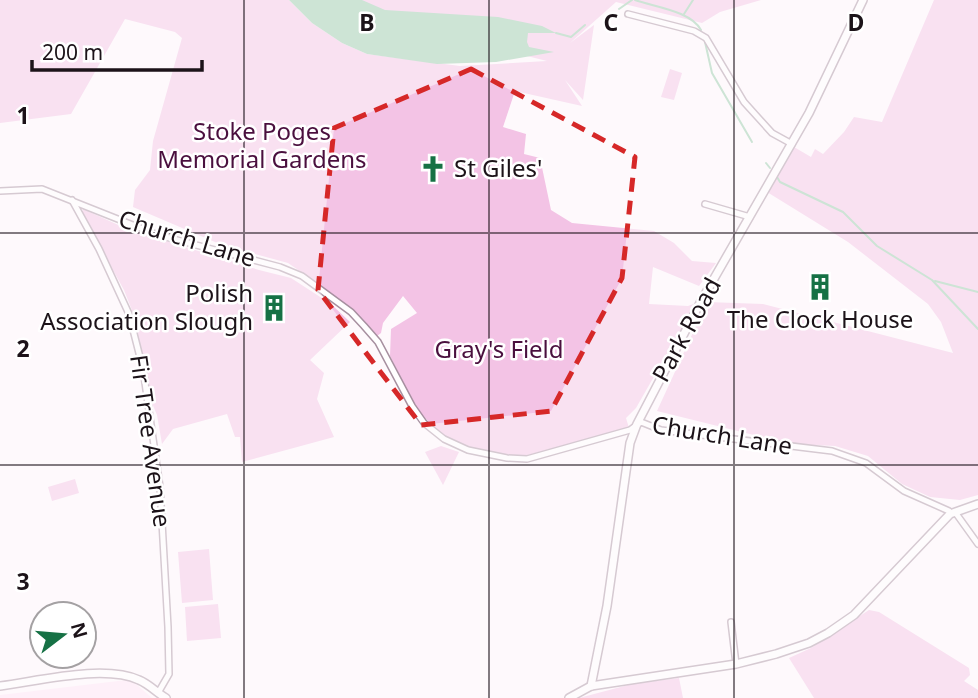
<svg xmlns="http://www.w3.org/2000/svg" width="978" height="698" font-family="'Noto Sans',sans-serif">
  <rect width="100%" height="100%" fill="#fef9fc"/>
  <!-- built -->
  <path fill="#ffe5f7" d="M126,680L136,684L152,698H0V695Z"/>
  <!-- green -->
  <g fill="#f3c3e5">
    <path d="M0,0H289L312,23L342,43L367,54L460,66L547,61L379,19L328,0H761L720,12L702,23L616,2L570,43L594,25L583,100L565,80L582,106L515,91L503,127L526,134L524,154L540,158L551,210L572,223L654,231L674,243L692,261L716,263L699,286L653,267L649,304L688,306L696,303L636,408L626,418L629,428L528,455H504L470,448L441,435L416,408L390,356L391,329L417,313L403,296L383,323L381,333L377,336L358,317L310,278L288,263L222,245L133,207L135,190L150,170L153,141L182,38L175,32L125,19L71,114L0,123Z"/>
    <path d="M934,0H978V495L960,500L930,497L902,484L868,456L835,446L790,444L657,411L707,302L763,304L953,353L941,322L928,304L848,242L767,192L794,147L811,157L815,149L823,154L844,132L854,117L882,122Z"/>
    <path d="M670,69L682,73L674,100L661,97Z"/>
    <path d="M83,209L125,228L259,270L291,278L331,304L350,322L310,360L324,373L317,399L334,437L242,462L240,437H235L227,414L173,429L162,444L157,415L146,389L135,318L124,290L82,214Z"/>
    <path d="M441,446L459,452L443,485L425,452Z"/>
    <path d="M75,479L79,493L52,501L48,487Z"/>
    <path d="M209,549L213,600L182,603L178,552Z"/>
    <path d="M218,604L221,638L187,641L185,607Z"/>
    <path d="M869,610L879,612L969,668L970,675L964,681L978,690V698H814L789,658L811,648Z"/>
    <path d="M679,678L683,698H579L632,684Z"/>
  </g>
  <!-- water -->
  <path fill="#92c9a7" d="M289,0H362L385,10L498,17L542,26L556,33H528L527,42L529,47L554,52L496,62L437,64L367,54L342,43L312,23Z"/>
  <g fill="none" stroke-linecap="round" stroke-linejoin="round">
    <!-- stream -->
    <g stroke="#92c9a7" stroke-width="2">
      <path d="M635,0C655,7 691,11 701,30"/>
      <path d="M619,9L632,0"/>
      <path d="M684,14L693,0"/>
      <path d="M556,33L571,37L585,25"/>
      <path d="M705,42L712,73L752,142"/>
      <path d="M766,163L770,168"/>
      <path d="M777,177L780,182L843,212L877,246L932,280L978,329"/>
      <path d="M935,281L978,292"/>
    </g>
    <defs>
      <g id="street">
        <path d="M628,14L694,31L706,38L744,102L772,133L792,144"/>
        <path d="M0,191L42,189L158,235L280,267L302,276L351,312L364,326L378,342L412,406L424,423L444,439L468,450L507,458L527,459L630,430L641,422L661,430L832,451L866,463L904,491L949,511L950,514"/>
        <path d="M72,200L99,249L129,314L143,369L160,487L168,627L169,674L158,693"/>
        <path d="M705,204L750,217"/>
        <path d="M955,512L978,544"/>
        <path d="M731,622L736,664"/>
      </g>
      <g id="secondary">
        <path d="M0,686C39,681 104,664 139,680C149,684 157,693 166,698"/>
        <path d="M591,686L607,606L630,443L637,424L700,303L809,113L863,0"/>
        <path d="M569,698L591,686L736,664L776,654L809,643L828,633L854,615L950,514L978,504"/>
      </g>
    </defs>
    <!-- street casing -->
    <use href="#street" stroke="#a790a0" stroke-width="8"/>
    <!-- secondary casing -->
    <use href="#secondary" stroke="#a790a0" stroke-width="10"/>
    <!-- street -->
    <use href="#street" stroke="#fff" stroke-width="5"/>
    <!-- secondary -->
    <use href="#secondary" stroke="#fff" stroke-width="7"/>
  </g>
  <!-- marked area -->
  <path d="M0 0H978V698H0ZM471,69L635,157L622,278L551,411L421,425L318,290L334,128Z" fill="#fef9fc" fill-opacity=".55" fill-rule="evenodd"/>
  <path fill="none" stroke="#d62828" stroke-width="5" stroke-dasharray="14 9" stroke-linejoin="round" d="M471,69L635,157L622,278L551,411L421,425L318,290L334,128Z"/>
  <!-- grid -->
  <path fill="none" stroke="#1c1319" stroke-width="2" stroke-opacity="0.55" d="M244,0V698M489,0V698M734,0V698M0,233H978M0,465H978"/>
  <!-- icons -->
  <defs>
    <symbol id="church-bare" viewBox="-9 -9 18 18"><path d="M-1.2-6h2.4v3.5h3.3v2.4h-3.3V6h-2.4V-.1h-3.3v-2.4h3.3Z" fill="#167145" stroke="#fff" stroke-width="2.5" paint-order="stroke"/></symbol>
    <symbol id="building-bare" viewBox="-9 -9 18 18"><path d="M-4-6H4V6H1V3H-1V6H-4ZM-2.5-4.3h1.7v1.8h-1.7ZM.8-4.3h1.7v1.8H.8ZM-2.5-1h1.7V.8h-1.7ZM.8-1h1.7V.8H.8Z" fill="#167145" stroke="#fff" stroke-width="2.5" paint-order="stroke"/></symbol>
  </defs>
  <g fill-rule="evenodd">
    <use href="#church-bare" x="414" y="150" width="38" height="38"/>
    <use href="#building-bare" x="801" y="268" width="38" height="38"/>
    <use href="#building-bare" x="255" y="289" width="38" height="38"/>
  </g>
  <g text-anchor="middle" stroke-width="5" stroke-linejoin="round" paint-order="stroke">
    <!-- park labels -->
    <g font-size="24" fill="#4a0f3e" stroke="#fff">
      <text x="262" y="140">Stoke Poges<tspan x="262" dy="28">Memorial Gardens</tspan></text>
      <text x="499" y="358">Gray's Field</text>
    </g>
    <!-- poi labels -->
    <g font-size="24" fill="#1c1319" stroke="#fff" text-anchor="start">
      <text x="454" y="177">St Giles'</text>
      <text x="253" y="302" text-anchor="end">Polish<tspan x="253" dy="28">Association Slough</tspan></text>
      <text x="820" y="328" text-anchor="middle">The Clock House</text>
    </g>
    <!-- street labels -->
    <g font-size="24" fill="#1c1319" stroke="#fff">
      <text transform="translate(187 239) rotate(17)" y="8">Church Lane</text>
      <text transform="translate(687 330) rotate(-61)" y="8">Park Road</text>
      <text transform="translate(722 436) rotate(9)" y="8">Church Lane</text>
      <text transform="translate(150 441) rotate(82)" y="8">Fir Tree Avenue</text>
    </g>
  </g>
  <g font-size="23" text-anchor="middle" font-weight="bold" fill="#1c1319" stroke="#fff" stroke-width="5" stroke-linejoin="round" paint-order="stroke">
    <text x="367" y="31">B</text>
    <text x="611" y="31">C</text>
    <text x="856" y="31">D</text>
    <text x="23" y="124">1</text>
    <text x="23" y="357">2</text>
    <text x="23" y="590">3</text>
  </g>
  <!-- north arrow -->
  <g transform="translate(63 635) rotate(74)"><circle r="33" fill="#ffffff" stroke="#a4a1a3" stroke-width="2"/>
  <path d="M0-5L12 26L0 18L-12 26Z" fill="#167145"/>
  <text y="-10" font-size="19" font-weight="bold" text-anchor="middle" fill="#1c1319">N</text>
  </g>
  <!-- scale -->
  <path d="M32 60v10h170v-10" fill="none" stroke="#1c1319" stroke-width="3.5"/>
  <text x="42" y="60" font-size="21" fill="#1c1319" stroke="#ffffff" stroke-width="5" paint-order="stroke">200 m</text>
</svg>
